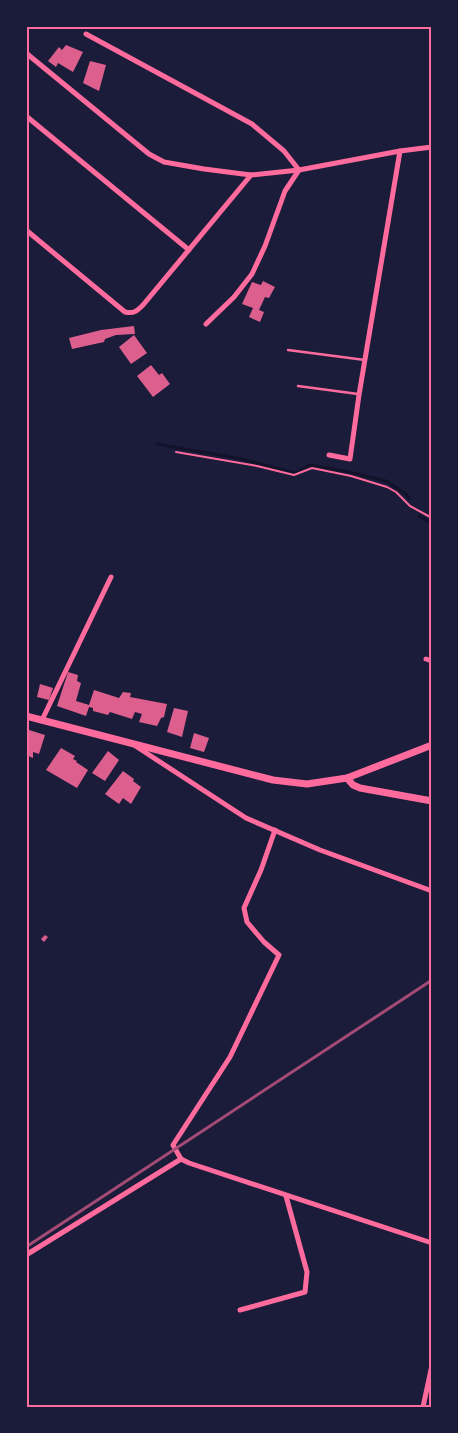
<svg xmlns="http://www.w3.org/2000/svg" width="458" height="1433" font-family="'Public Sans',sans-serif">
  <rect width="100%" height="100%" fill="#1b1b3a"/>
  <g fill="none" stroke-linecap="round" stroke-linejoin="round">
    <!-- stream -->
    <g stroke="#12122b" stroke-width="3">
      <path d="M157,444L242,459L295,473L310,465L349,472L386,481L406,494L409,498"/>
      <path d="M419,516L432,523"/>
    </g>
  </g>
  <!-- building -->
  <g fill="#dd5f8e">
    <path d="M66,45L83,52L73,72L58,63L56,67L48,61L59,47L62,50Z"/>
    <path d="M90,61L106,65L99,91L83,83Z"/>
    <path d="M263,281L275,287L269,298L265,297L259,310L264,312L260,322L249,317L253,308L242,304L252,282L261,285Z"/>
    <path d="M134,326L135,334L116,335L105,339L104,342L72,349L69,338L101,330Z"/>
    <path d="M134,335L147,353L131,364L119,347Z"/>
    <path d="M151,365L159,375L162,373L170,384L153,397L137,376Z"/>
    <path d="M68,672L78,675L77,681L81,683L76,701L89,705L94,690L119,698L123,692L131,693L130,697L167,704L164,717L161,718L157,726L139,722L142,714L135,712L132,719L110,712L108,715L93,711V708L89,707L86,716L57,706Z"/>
    <path d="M40,684L53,688L49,700L37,697Z"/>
    <path d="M174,708L188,711L182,737L167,732Z"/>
    <path d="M29,730L45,735L39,754L33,752V758L26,755V740Z"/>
    <path d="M194,733L209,738L204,752L190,748Z"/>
    <path d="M61,748L75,756L73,759L77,761L76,762L88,770L77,788L46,770Z"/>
    <path d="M108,751L119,760L105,781L92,773Z"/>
    <path d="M123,771L134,779L133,781L141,787L131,804L123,798L119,804L105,794Z"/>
    <path d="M45,935L48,937L44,942L41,939Z"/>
  </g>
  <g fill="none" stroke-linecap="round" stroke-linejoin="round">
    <!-- path -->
    <path stroke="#ff6b9d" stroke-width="2" d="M176,452L257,466L294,475L312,468L351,476L387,487L396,492L410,506L432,518"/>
    <!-- service -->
    <g stroke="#ff6b9d" stroke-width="2.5">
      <path d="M288,350L365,360"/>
      <path d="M298,386L358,394"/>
    </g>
    <!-- minor -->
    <g stroke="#ff6b9d" stroke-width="5">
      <path d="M86,34L252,124L284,151L299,170L400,151L432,147"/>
      <path d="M26,53L149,154L164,162L204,169L251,175L299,170"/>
      <path d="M26,116L189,250"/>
      <path d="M26,230L125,312C134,314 137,311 143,305L251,175"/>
      <path d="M206,324L234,297L252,274L265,246L285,191L299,170"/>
      <path d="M329,455L350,459L359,395L400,151"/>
      <path d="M426,659L432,661"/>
      <path d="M42,720L111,577"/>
      <path d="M134,745L246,818L320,850L432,891"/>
      <path d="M275,830L261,870L244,908L247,922L264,942L279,955L230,1057L173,1145L181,1159L189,1163L432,1243"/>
      <path d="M26,1255L181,1159"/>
      <path d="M240,1310L305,1292L307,1272L286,1196"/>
      <path d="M423,1407L432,1365"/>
    </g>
    <!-- secondary -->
    <g stroke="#ff6b9d" stroke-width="7">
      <path d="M26,716L273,780L307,784L347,778L432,745"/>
      <path d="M347,778L353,785L360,788L432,801"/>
    </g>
    <!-- rail -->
    <path stroke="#a44b75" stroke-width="3" d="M26,1247L432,980"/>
  </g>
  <!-- border -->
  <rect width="458" height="1433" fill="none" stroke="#1b1b3a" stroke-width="55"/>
  <rect x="28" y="28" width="402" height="1378" fill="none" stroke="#ff6b9d" stroke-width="2"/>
</svg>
